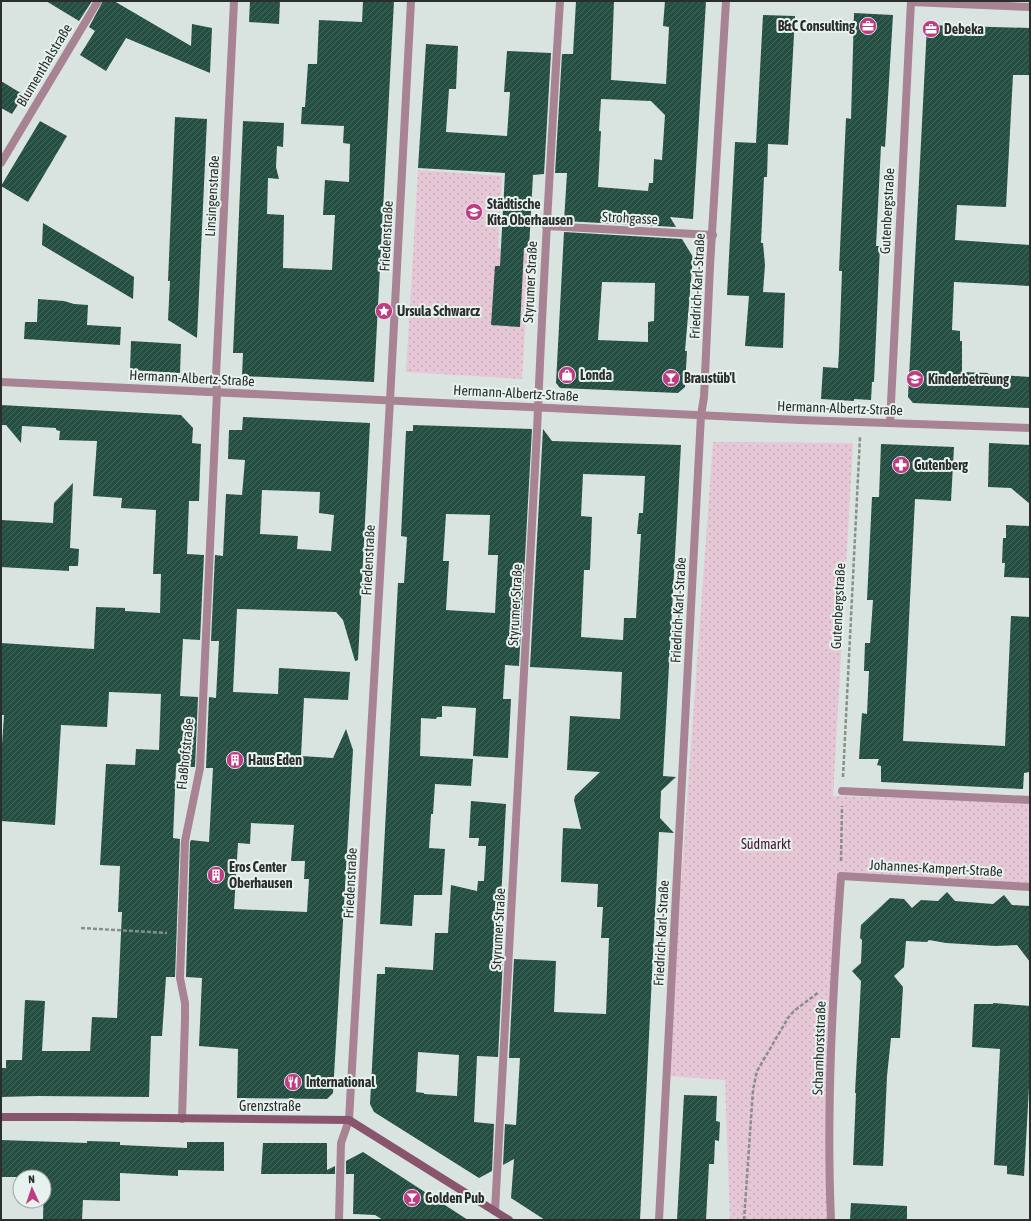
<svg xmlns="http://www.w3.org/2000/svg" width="1031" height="1221" font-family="'Asap Condensed',sans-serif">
  <defs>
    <pattern id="park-dots" width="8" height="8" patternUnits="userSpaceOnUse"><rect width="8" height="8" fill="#e6c7d5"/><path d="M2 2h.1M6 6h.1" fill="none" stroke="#c5abb7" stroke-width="1.8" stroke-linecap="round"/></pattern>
    <pattern id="building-hatch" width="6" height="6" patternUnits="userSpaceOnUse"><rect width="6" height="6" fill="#264f43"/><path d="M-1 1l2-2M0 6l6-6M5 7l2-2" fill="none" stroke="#45665c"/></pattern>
  </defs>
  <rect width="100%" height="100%" fill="#d9e4e0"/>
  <!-- park -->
  <g fill="url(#park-dots)">
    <path d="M418,170L502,176L498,248L530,250L522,379L406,372Z"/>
    <path d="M713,442L853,443L833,796L1030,802V887L841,876L833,983L831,1220H730L725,1080L667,1076Z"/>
  </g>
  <!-- building -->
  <g fill="url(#building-hatch)" fill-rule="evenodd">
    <path d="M46,1H92L79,21Z"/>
    <path d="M103,1H114L191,46L192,24L212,28L210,73L126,38L106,71L80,55L95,31L89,27Z"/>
    <path d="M250,1H280L279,24L249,22Z"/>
    <path d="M363,1H394L374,382L242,376L243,353H233L243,121L284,123L283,147L277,146L276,167L279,179L268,178L267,214L284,215L283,268L332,270L335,215H323L325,180L349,182L350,144L343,143L344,126L301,124L302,107H305L308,64H317L319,20L362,22Z"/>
    <path d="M576,1H614L611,80L666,84L669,27L663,26L665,1H706L693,219L670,217L676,227L564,221L567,173H555L562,54H573ZM601,99L651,101L665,115L662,160L654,159L653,183H649L648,191L598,187L601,131H599Z"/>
    <path d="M854,13L893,15L885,147L881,146L876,246H880L874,382H872L871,400L854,399V401L821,399L823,367L838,368L839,352L842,271H839L846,118L851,119Z"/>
    <path d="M763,15L795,16L788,145L768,144L767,177H764L761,243H763L765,265L763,292L785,293L783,348L745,346L749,296L727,295L735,142L756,143Z"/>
    <path d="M927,25L1030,28V75H1013L1006,207L957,205L955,240L1030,245V286L954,282L952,330L960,331V341H962V372L988,373V374L1030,377V408L913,403L908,397Z"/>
    <path d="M426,44L458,46L456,89H449L446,132L507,136L510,92H504L507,51L551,53L544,174L533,175L529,248H524L520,327L491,325L495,266H500L505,173L418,168Z"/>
    <path d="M1,81L24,95L12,114L1,108Z"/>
    <path d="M175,117L207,119L197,338L168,320L170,281H168Z"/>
    <path d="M40,121L67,136L28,202L1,186Z"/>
    <path d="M43,223L134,277L133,299L42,245Z"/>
    <path d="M564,232L682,239L693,257L685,351H687L685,387L678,393L560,388L556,383ZM602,282L655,283L654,321L648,322V342L598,340Z"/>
    <path d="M38,299L64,301L74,304L88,305L87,325L121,327L120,345L24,339L25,322H37Z"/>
    <path d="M131,341L181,344L180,373L130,370Z"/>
    <path d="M1,405L181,415L193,428L192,443L201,444L199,501H189L187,554L204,555L200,640L183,639L180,696L198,697L195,767H176L173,838L180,839L175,977H166L162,1036H151L149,1097L38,1096L1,1097V1068H6V1060H22L25,1000L45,1001L42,1051H90L92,1017L117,1018L122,912H118L120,866L100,865L106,764L135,765L136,749L159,750L161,694L109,692L107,727L61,725L55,825L1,821V759L4,715H1V643L94,649L96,607L125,608V611L160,613L161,574H153L156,510L121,508L122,498L93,496L97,441L59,440L60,431L56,430V428L22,426L21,443L6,425H1Z"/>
    <path d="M243,417L370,423L358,660L355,661L343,620L336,612L237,609L233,692L278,694L279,668L350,672L348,700L304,698L301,756L333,758L346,729L353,750L333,1093L327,1099L237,1098L238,1049L199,1046L202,978L186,977L190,842L191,840L209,842L213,768H206L209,697L216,698L219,641H211L215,555L223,556L226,494L242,495L245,460L228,459L229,430H242ZM262,490L320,492L319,513L334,515L331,551L297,549L298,536L260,534ZM251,823L294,825L291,861H305L304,879H309L307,912L234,909L238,843L250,844Z"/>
    <path d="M413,425L532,429L519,666L505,665L503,699H511L508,758L473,756L476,708L442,706V717H437L436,719L421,718L420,756L473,759L471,786L435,784L433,814H431L429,848L445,849L442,895H414L412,926L380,924L398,583H404L407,537L401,536L406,431H413ZM446,514L490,515L488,555H498L495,613L446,610L449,561H443Z"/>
    <path d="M543,429L552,441L681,445L663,776L676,777L661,791L660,818L674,833L659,832L640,1220H545L511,1198L514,1159L503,1165L505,1124L516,1125L520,1058H509L514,959L556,961L554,1012L606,1014L609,938H601L603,907H597L598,884L561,882L562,851L563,828L581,829L574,800L575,796L600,772L567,770L570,716L620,719L622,672L530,667ZM583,474L645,476L643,513H639L637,534H641L636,618H624L623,640L581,637L584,570H590L592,517L581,516Z"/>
    <path d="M989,443L1030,445V504L1011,488L988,487Z"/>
    <path d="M881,444L954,447L951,501L915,499L903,741L1005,746L1011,616L1030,617V772L1024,773L1023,789L881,782V766L877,765L879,759H859L862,713L867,714L869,671H864L865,643H870L873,600H867L872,497H879Z"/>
    <path d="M73,483L70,548L79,549L78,566H69V571L1,567V520L53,523L54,503Z"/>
    <path d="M1006,525L1030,526L1029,578L1004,577L1005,563H1002L1003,538H1006Z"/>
    <path d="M471,801L506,804L498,958H503L498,1057L477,1056L474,1122L494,1124L492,1171L479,1178L374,1112L370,1104L377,974H385V967L433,970L435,933H448L451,885L477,891L478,881H484L486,846H478L479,838H469ZM418,1052L459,1055L457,1096L424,1094V1093L416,1092Z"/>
    <path d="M947,892L955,901L993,904L1004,895L1012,905L1030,906V962L1017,945L996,946L946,943L929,940L927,942L906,941L904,967L894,976L903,987L900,1038H891L887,1076L883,1166L853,1165L856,1093H855L861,981L852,971L861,963L862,940L860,938L861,925L890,898L904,899L912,908L921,900L938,901Z"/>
    <path d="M993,1003L1030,1006V1070L1024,1176L1007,1174V1166L994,1165L1000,1049L972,1047L974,1004H993Z"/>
    <path d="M684,1095L717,1096L716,1121L720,1122L719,1141L715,1140L714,1164H709L706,1220H677Z"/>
    <path d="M1,1140L87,1143V1141L120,1142V1145L187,1148V1142H224V1171L178,1170V1176L120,1173V1201L83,1200L82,1220H43L44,1177H1Z"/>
    <path d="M263,1143H327V1170L335,1166V1174H261Z"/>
    <path d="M363,1152L394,1172L468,1220H383L375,1215L353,1214L354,1174H346V1161Z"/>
    <path d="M851,1203L907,1206V1220H850Z"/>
  </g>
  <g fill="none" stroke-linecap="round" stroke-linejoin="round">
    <!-- path -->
    <g stroke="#878f8c" stroke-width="2.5" stroke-dasharray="4 2" stroke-linecap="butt">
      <path d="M843,777L860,437"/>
      <path d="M841,861L842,806"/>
      <path d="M81,928L167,933"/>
      <path d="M744,1220L753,1090L757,1071L788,1018L794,1011L819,992"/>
    </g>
    <!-- street -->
    <g stroke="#a78393" stroke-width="8">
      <path d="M911,2L1030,7"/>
      <path d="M1,163L98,1"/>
      <path d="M546,226L713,235"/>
      <path d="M1,382L800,420L1030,428"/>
      <path d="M890,423L911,1"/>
      <path d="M842,791L1030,800"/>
      <path d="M182,1119L185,1019V1003L180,978L185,841L200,768L217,392L216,375L219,313L234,1"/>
      <path d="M495,1211L537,431C543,288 551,144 560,1"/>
      <path d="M339,1220L341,1143L349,1120L390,400L411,1"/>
      <path d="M659,1220L701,415L704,397L710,266L726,1"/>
      <path d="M831,1220C826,1105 833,990 841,876L1030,887"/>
    </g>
    <!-- secondary -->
    <path stroke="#89556d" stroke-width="8" d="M1,1117H71L349,1120L509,1220"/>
  </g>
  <!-- icons -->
  <defs>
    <symbol id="office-disc" viewBox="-11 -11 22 22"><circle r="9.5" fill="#be3c84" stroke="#e7f2ee"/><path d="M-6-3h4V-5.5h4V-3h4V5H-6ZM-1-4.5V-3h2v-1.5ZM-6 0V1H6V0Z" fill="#fff"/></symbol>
    <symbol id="school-disc" viewBox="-11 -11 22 22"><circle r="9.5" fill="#be3c84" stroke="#e7f2ee"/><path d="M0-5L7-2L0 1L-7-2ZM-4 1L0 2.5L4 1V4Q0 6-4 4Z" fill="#fff"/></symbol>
    <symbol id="sight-disc" viewBox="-11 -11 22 22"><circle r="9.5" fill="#be3c84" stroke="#e7f2ee"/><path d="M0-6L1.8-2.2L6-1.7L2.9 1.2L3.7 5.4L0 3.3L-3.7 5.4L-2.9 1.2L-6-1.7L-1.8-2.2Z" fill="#fff"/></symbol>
    <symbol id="shop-disc" viewBox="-11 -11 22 22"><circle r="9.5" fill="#be3c84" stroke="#e7f2ee"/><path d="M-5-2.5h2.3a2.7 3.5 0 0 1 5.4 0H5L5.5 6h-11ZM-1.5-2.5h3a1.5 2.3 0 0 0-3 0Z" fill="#fff"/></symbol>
    <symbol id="bar-disc" viewBox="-11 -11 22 22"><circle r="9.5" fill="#be3c84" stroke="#e7f2ee"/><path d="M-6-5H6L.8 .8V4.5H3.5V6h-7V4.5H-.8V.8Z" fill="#fff"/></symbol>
    <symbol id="pharmacy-disc" viewBox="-11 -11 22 22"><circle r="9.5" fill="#be3c84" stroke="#e7f2ee"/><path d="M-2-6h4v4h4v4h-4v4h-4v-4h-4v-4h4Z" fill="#fff"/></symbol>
    <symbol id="building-disc" viewBox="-11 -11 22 22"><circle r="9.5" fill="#be3c84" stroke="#e7f2ee"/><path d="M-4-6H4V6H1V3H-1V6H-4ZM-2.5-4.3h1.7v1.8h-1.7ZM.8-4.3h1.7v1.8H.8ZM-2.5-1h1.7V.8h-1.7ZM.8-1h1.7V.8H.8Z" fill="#fff"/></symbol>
    <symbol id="restaurant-disc" viewBox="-11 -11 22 22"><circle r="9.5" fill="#be3c84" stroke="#e7f2ee"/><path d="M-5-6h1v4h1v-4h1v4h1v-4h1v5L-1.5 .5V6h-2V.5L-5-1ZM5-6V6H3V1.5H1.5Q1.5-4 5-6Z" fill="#fff"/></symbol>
  </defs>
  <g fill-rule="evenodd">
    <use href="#office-disc" x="858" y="16" width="20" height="20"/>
    <use href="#office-disc" x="921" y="19" width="20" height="20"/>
    <use href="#school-disc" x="464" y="202" width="20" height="20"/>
    <use href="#sight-disc" x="374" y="301" width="20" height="20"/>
    <use href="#shop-disc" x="557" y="365" width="20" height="20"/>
    <use href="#bar-disc" x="661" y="368" width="20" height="20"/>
    <use href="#school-disc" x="905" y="369" width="20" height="20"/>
    <use href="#pharmacy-disc" x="891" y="455" width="20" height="20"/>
    <use href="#building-disc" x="225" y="750" width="20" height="20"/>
    <use href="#building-disc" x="206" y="865" width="20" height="20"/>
    <use href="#restaurant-disc" x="283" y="1072" width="20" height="20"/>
    <use href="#bar-disc" x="402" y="1188" width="20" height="20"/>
  </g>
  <g text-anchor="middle" stroke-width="4" stroke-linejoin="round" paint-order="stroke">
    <!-- poi labels -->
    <g font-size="14" font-weight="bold" fill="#2a2e2c" stroke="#e7f2ee" text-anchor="start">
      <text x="855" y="31" text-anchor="end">B&amp;C Consulting</text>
      <text x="944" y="34">Debeka</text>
      <text x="487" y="209">Städtische<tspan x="487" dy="16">Kita Oberhausen</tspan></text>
      <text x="397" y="316">Ursula Schwarcz</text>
      <text x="580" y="380">Londa</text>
      <text x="684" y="383">Braustüb'l</text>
      <text x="928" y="384">Kinderbetreung</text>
      <text x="914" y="470">Gutenberg</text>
      <text x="248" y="765">Haus Eden</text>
      <text x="229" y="872">Eros Center<tspan x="229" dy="16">Oberhausen</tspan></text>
      <text x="306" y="1087">International</text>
      <text x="425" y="1203">Golden Pub</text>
    </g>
    <!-- street labels -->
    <g font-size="14" fill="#2a2e2c" stroke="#e7f2ee">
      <text transform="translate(44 65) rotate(-59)" y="5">Blumenthalstraße</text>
      <text transform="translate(212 196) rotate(-87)" y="5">Linsingenstraße</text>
      <text transform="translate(887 211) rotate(-87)" y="5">Gutenbergstraße</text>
      <text transform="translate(630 218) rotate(3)" y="5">Strohgasse</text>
      <text transform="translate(386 236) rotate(-87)" y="5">Friedenstraße</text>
      <text transform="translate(530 282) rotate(-87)" y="5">Styrumer Straße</text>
      <text transform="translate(697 286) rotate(-87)" y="5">Friedrich-Karl-Straße</text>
      <text transform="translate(192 378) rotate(3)" y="5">Hermann-Albertz-Straße</text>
      <text transform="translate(516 393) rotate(3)" y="5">Hermann-Albertz-Straße</text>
      <text transform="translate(840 408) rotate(2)" y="5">Hermann-Albertz-Straße</text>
      <text transform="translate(368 560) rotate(-87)" y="5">Friedenstraße</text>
      <text transform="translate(515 605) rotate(-87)" y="5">Styrumer Straße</text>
      <text transform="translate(838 606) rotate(-87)" y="5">Gutenbergstraße</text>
      <text transform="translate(678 610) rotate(-87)" y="5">Friedrich-Karl-Straße</text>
      <text transform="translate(185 754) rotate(-84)" y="5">Flaßhofstraße</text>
      <text transform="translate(936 868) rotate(3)" y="5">Johannes-Kampert-Straße</text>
      <text transform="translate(350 883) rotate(-87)" y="5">Friedenstraße</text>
      <text transform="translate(498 929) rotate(-87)" y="5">Styrumer Straße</text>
      <text transform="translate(661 933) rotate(-87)" y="5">Friedrich-Karl-Straße</text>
      <text transform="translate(819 1048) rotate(-88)" y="5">Scharnhorststraße</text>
      <text x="270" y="1111">Grenzstraße</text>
    </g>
    <!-- park labels -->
    <g font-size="14" fill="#491832" stroke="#e7f2ee">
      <text x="766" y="849">Südmarkt</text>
    </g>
  </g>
  <!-- border -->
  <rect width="1031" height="1221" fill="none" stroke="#2a2e2c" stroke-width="4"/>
  <!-- north arrow -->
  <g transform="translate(32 1189) rotate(357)"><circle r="19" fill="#e7f2ee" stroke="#9ba4a0"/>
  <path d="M0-3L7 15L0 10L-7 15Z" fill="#be3c84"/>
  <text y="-6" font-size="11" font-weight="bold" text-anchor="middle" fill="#2a2e2c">N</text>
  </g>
</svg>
